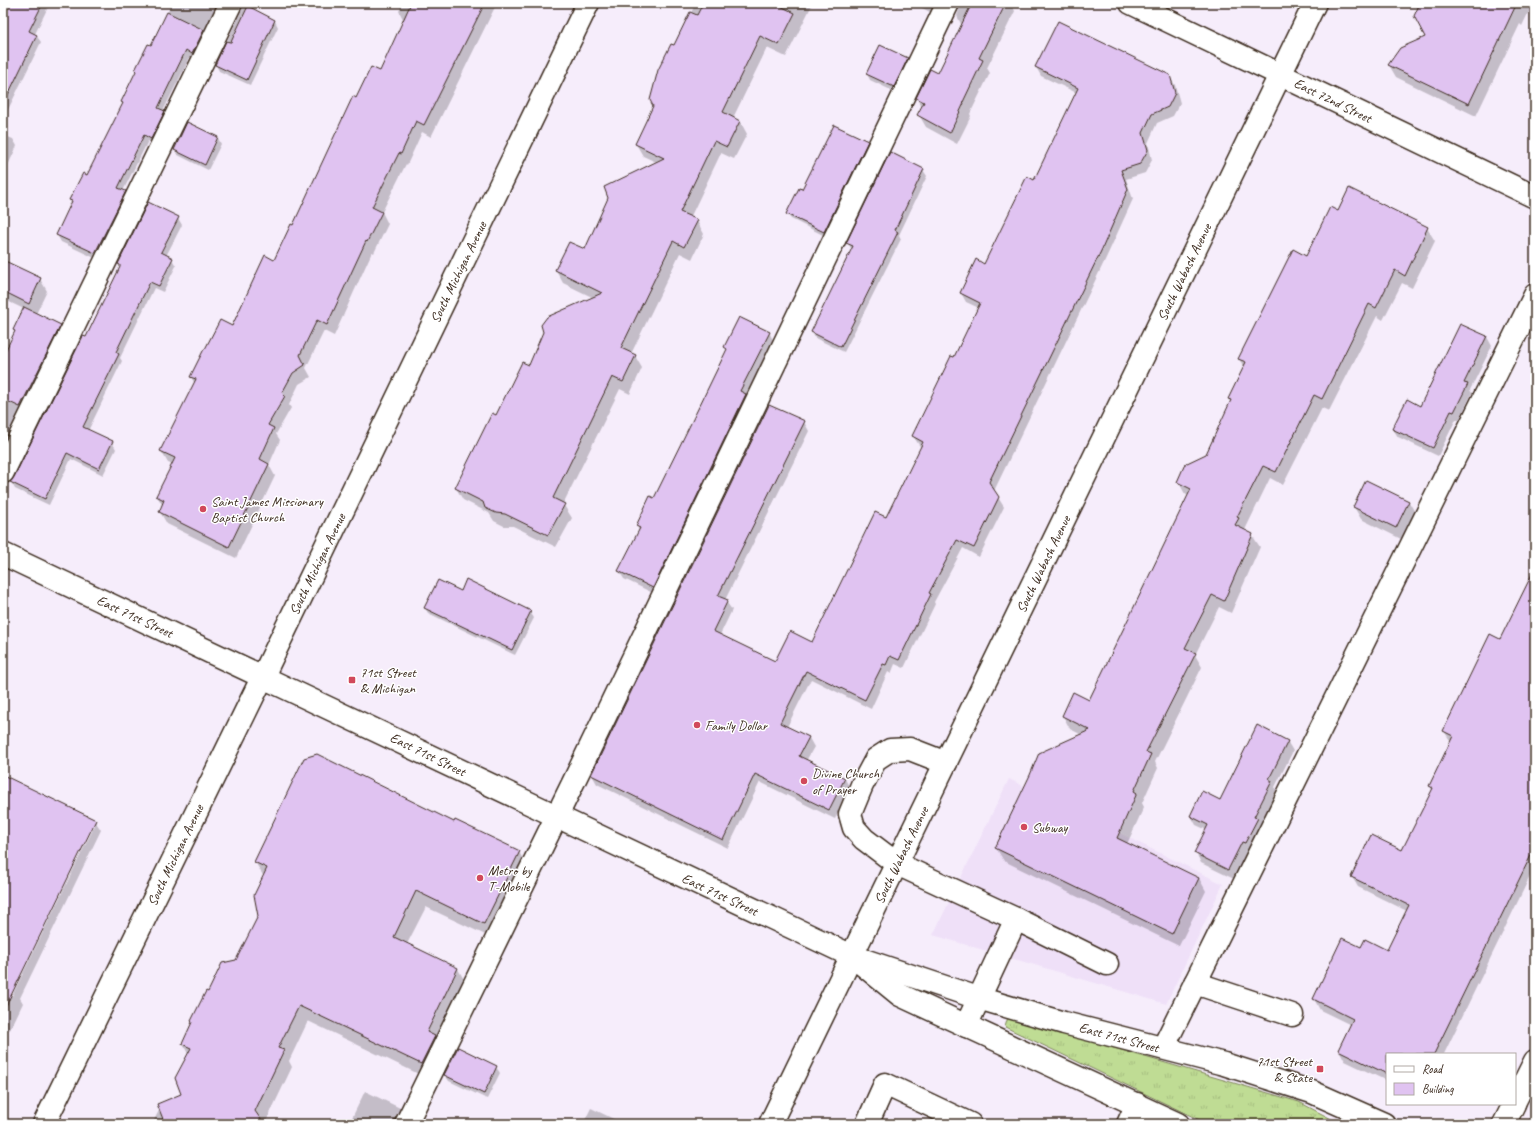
<svg xmlns="http://www.w3.org/2000/svg" width="1538" height="1127" font-family="Caveat,sans-serif">
  <defs>
    <pattern id="grass-tufts" width="24" height="20" patternUnits="userSpaceOnUse"><rect width="24" height="20" fill="#bfdc94"/><path d="M3 7l-1-3M5 7V3M7 7l1-3M15 17l-1-3M17 17v-4M19 17l1-3" fill="none" stroke="#a5bd7f"/></pattern>
  </defs>
  <rect width="100%" height="100%" fill="#f6edfb"/>
  <filter id="ink" filterUnits="userSpaceOnUse"><feTurbulence type="fractalNoise" baseFrequency=".025" numOctaves="2"/><feDisplacementMap in="SourceGraphic" scale="8" xChannelSelector="R" yChannelSelector="G"/><feConvolveMatrix kernelMatrix="1 2 1 2 8 2 1 2 1" color-interpolation-filters="sRGB"/></filter>
  <g filter="url(#ink)">
    <!-- built -->
    <path fill="#efe0f8" d="M1009,779L1223,884L1166,1004L933,935Z"/>
    <!-- grass -->
    <path fill="url(#grass-tufts)" stroke="#7d8359" d="M1008,1017L1299,1102L1341,1124H1208L1005,1027Z"/>
    <!-- shadow -->
    <g fill="#0003" fill-rule="evenodd">
      <path d="M3,3H50L35,34L41,42L3,120Z"/>
      <path d="M172,3H225L196,60L190,57L163,111L168,119L155,145L148,141L123,191L129,199L99,260L61,242L57,235L73,203L70,200L88,176L123,104L122,102L151,47Z"/>
      <path d="M403,3H497L431,137L422,132L407,165L406,164L382,212L388,224L374,253L372,252L334,336L324,331L306,368L311,377L299,384L289,405L291,408L276,434L280,440L269,465L275,476L236,558L167,524L160,512L163,506L157,496L173,465L168,463L161,451L195,384L191,377L232,327L275,261L294,226L356,99L381,73L404,21L399,11Z"/>
      <path d="M696,3H813L786,57L767,48L733,118L740,121L747,134L734,159L721,153L690,218L697,221L704,234L692,259L680,253L631,354L635,356L642,368L630,394L620,389L563,504L572,518L556,547L513,526H504L494,521L489,513L463,500L456,488L496,416L529,367L594,298L563,283L556,270L586,251L656,162L643,156L636,144L654,106L674,46Z"/>
      <path d="M912,3H954L940,17Z"/>
      <path d="M957,3H1011L1015,11L987,68L990,73L970,114L971,116L957,144L926,127L919,115L922,107L917,98L938,74L962,26L957,16L961,4Z"/>
      <path d="M1422,3H1533L1522,26L1520,24L1476,116L1396,77L1389,65L1427,38Z"/>
      <path d="M244,5L275,21L278,27L250,85L219,71L216,65Z"/>
      <path d="M907,59L910,65L897,93L870,80L867,74Z"/>
      <path d="M1036,67L1169,76L1175,85L1180,103L1173,116L1157,123L1148,143L1152,160L1145,173L1126,179L1133,199L1106,258L994,491L1004,507L979,557L963,548L934,602L935,604L904,668L895,664L891,674L888,672L871,709L811,679L787,727L809,738L814,747L806,761L845,779L850,788L835,819L760,782L728,848L597,784L592,775L804,422L809,431L725,600L732,610L720,635L776,662L813,643L886,518L921,447L919,445L913,436L979,308L966,302L961,293L985,265L1035,181L1077,93L1041,76Z"/>
      <path d="M188,123L218,138L221,144L208,170L178,155L175,149Z"/>
      <path d="M3,135L13,139L17,146L3,176Z"/>
      <path d="M867,142L870,148L827,237L791,219L787,214L802,190Z"/>
      <path d="M923,170L927,176L899,235L901,239L844,352L815,338L812,332L852,250L848,243Z"/>
      <path d="M1339,213L1427,228L1435,241L1412,288L1402,283L1383,320L1377,316L1329,411L1322,408L1283,485L1270,478L1245,530L1252,535L1260,547L1231,613L1219,607L1195,655L1202,667L1155,762L1158,768L1142,803L1144,807L1127,844L1199,878L1206,891L1179,946L1004,861L996,848L1082,735L1070,729L1063,716L1089,701L1189,496L1185,494L1178,481L1207,454L1231,403L1229,399L1244,367L1239,359L1307,257Z"/>
      <path d="M178,218L182,225L166,256L172,259L176,266L163,292L154,288L120,358L122,361L88,431L112,442L116,449L103,475L71,459L49,505L15,489L11,482L86,338L121,267L119,264Z"/>
      <path d="M3,261L40,279L47,291L36,314L60,325L70,342L3,479V358L15,333L14,330L24,309L3,299Z"/>
      <path d="M1460,325L1487,337L1492,346L1470,390L1472,393L1459,420L1456,419L1438,456L1398,437L1393,429L1420,407Z"/>
      <path d="M769,332L773,340L746,396L750,402L657,595L624,579L619,571L639,531L637,526L654,499L728,351L726,347Z"/>
      <path d="M1367,482L1409,502L1416,514L1403,540L1361,519L1354,507Z"/>
      <path d="M1535,570V866L1444,1054H1387V1081L1345,1061L1339,1050L1351,1025L1320,1010L1314,999L1343,939L1362,948L1388,952L1407,911L1358,887L1352,877L1403,852L1433,791L1430,786L1451,742L1444,731L1500,641Z"/>
      <path d="M425,608L530,612L534,618L515,655L428,613Z"/>
      <path d="M1287,741L1293,751L1275,787L1277,791L1260,825L1262,829L1251,852L1248,850L1234,879L1201,863L1196,853L1207,830L1196,825L1191,816L1220,801Z"/>
      <path d="M3,785L95,821L101,830L20,998L23,1003L10,1030L8,1029L3,1040ZM92,825H95L12,996L10,995Z"/>
      <path d="M455,823L519,852L528,868L494,939L426,907L407,944L458,969L467,985L431,1080L308,1021L289,1061L292,1067L265,1124H152L163,1103L183,1094L188,1054L183,1044L208,993L236,961L259,916L264,877L255,862Z"/>
      <path d="M496,1067L500,1073L487,1099L449,1081L445,1075Z"/>
      <path d="M365,1091L400,1108L405,1117L402,1124H349Z"/>
      <path d="M591,1108L624,1124H583Z"/>
      <path d="M423,1120L432,1124H420Z"/>
    </g>
    <!-- building -->
    <g fill="#e0c3f1" stroke="#3b2a1e">
      <path d="M3,3H43L29,31L37,35L3,105Z"/>
      <path d="M411,3H485L424,125L416,121L401,154L399,153L372,207L382,212L367,242L366,241L327,325L317,320L300,355L305,365L293,373L282,393L285,396L268,425L274,428L260,459L269,464L229,547L159,512L164,500L156,496L175,458L160,451L196,379L190,377L204,349H205L220,320L232,326L265,255L274,260L291,224L293,225L353,96L356,98L371,67L380,71Z"/>
      <path d="M703,3H774L795,13L779,45L760,36L723,112L740,121L727,147L714,141L680,212L698,220L684,247L673,241L621,348L636,355L623,382L612,377L553,498L565,504L548,535L505,514L496,513L485,508L483,502L455,488L492,413L496,415L522,362L529,365L543,332L541,325L547,317L602,293L555,270L569,242L585,249L608,198L604,187L664,158L635,144L653,106L650,100L658,70L671,44L674,45L690,12L697,15Z"/>
      <path d="M972,3H1006L979,58L983,60L963,102L964,103L950,133L917,115L924,102L916,98L930,69L938,73Z"/>
      <path d="M1420,3H1517L1469,104L1388,65L1400,48L1425,37L1414,16Z"/>
      <path d="M248,6L275,20L247,80L215,65L226,41L230,42H231Z"/>
      <path d="M167,12L204,30L192,54L186,50L158,108L165,111L151,139L144,135L118,188L126,191L95,253L56,235L72,201L69,200L83,173L87,175L123,103L121,102L136,71L135,70L148,44L151,45Z"/>
      <path d="M1058,21L1170,75L1175,93L1168,107L1152,114L1143,133L1148,150L1140,164L1121,170L1128,189L1102,249L989,482L999,497L974,548L957,540L929,593L931,594L899,660L890,656L886,665L883,664L865,700L806,671L780,723L809,737L799,756L845,778L829,810L755,774L723,840L591,775L769,405L805,421L718,596L728,600L713,631L775,661L790,631L812,642L875,512L886,517L923,442L912,436L951,356L954,357L980,303L960,293L976,259L984,264L1027,176L1034,180L1078,88L1035,67Z"/>
      <path d="M880,45L908,58L894,87L866,74Z"/>
      <path d="M187,122L218,137L205,165L174,150Z"/>
      <path d="M834,125L868,141L824,232L786,214L799,188L802,189Z"/>
      <path d="M890,152L924,169L895,230L898,232L841,347L811,332L853,246L846,243Z"/>
      <path d="M1349,188L1428,227L1405,276L1395,270L1376,308L1369,304L1322,399L1314,395L1276,472L1263,466L1237,517L1239,518L1235,525L1253,534L1224,601L1212,595L1185,648L1196,653L1146,752L1151,754L1134,791L1137,793L1117,838L1199,878L1172,934L995,848L1030,775L1039,753L1090,730L1062,716L1073,692L1089,700L1191,489L1177,482L1185,464L1206,454L1231,400L1228,399L1246,362L1238,359L1293,249L1306,256L1330,207L1338,211Z"/>
      <path d="M148,202L179,217L161,252L173,258L159,286L150,282L116,352L119,354L83,427L113,441L99,469L67,453L45,499L10,482L14,477L83,336L86,337L120,267V265L118,264Z"/>
      <path d="M3,260L41,278L29,304L3,291Z"/>
      <path d="M24,307L61,325L20,407L3,399V356L15,331L13,330Z"/>
      <path d="M739,317L770,332L740,391L746,394L653,588L618,571L640,528L636,526L650,496L654,498L694,417L727,349L724,347Z"/>
      <path d="M1460,324L1487,336L1464,383L1468,384L1454,412L1451,411L1433,448L1392,429L1407,399L1420,406Z"/>
      <path d="M1366,480L1409,501L1396,528L1353,507Z"/>
      <path d="M1535,568V847L1434,1054H1387V1074L1338,1050L1353,1019L1313,999L1342,938L1361,947L1365,939L1387,950L1409,905L1351,877L1371,835L1402,850L1433,788L1429,786L1453,736L1443,731L1490,634L1500,639Z"/>
      <path d="M466,579L531,611L512,650L424,608L438,580L461,591Z"/>
      <path d="M1257,725L1288,741L1269,779L1272,781L1254,817L1258,818L1245,843L1242,842L1228,870L1194,853L1208,825L1190,816L1202,791L1220,800Z"/>
      <path d="M317,754L454,822L455,820L520,851L484,924L416,891L394,937L458,968L427,1032L435,1036L421,1064L299,1006L278,1048L284,1050L255,1111L264,1124H165L157,1104L181,1094L175,1078L191,1048L182,1044L192,1022L191,1021L206,991L208,992L222,963L236,960L258,916L254,895L267,868L254,862L304,758Z"/>
      <path d="M3,775L96,820L3,1012Z"/>
      <path d="M458,1047L497,1066L484,1094L444,1075Z"/>
    </g>
    <g fill="none" stroke-linecap="round" stroke-linejoin="round">
      <defs>
        <g id="minor">
          <path d="M1131,3L1535,197"/>
          <path d="M3,472L231,3"/>
          <path d="M946,763L910,749L890,750L876,759L862,785L850,814L854,828L864,839L897,864L1016,919L966,1026"/>
          <path d="M1016,919L1107,964"/>
          <path d="M1195,983L1292,1015"/>
          <path d="M1163,1048L1535,295"/>
          <path d="M44,1124L263,676L588,3"/>
          <path d="M406,1124L574,781L948,3"/>
          <path d="M770,1124L1315,3"/>
          <path d="M867,1124L885,1084L970,1124"/>
          <path d="M1128,1124L1137,1104"/>
        </g>
        <g id="major">
          <path d="M3,554L852,956L978,998L1064,1023L1224,1064L1312,1092L1384,1124"/>
          <path d="M862,964L900,995L1178,1124"/>
          <path d="M1515,1101L1535,1061"/>
          <path d="M1504,1124L1514,1104"/>
        </g>
      </defs>
      <!-- minor casing -->
      <use href="#minor" stroke="#3b2a1e" stroke-width="25"/>
      <!-- major casing -->
      <use href="#major" stroke="#3b2a1e" stroke-width="25"/>
      <!-- minor -->
      <use href="#minor" stroke="#fff" stroke-width="22"/>
      <!-- major -->
      <use href="#major" stroke="#fff" stroke-width="22"/>
    </g>
  </g>
  <!-- markers -->
  <g fill="#d1495b" stroke="#fff" stroke-width="1.5">
    <circle cx="203" cy="509" r="4"/>
    <rect x="348" y="676" width="8" height="8" rx="2"/>
    <circle cx="697" cy="725" r="4"/>
    <circle cx="804" cy="781" r="4"/>
    <circle cx="1024" cy="827" r="4"/>
    <circle cx="480" cy="878" r="4"/>
    <rect x="1316" y="1065" width="8" height="8" rx="2"/>
  </g>
  <g text-anchor="middle" stroke-width="3" stroke-linejoin="round" paint-order="stroke">
    <!-- street labels -->
    <g font-size="14" fill="#3b2a1e" stroke="#fff">
      <text transform="translate(1333 100) rotate(26)" y="5">East 72nd Street</text>
      <text transform="translate(458 272) rotate(-64)" y="5">South Michigan Avenue</text>
      <text transform="translate(1184 272) rotate(-64)" y="5">South Wabash Avenue</text>
      <text transform="translate(317 564) rotate(-64)" y="5">South Michigan Avenue</text>
      <text transform="translate(1043 564) rotate(-64)" y="5">South Wabash Avenue</text>
      <text transform="translate(135 616) rotate(25)" y="5">East 71st Street</text>
      <text transform="translate(428 754) rotate(26)" y="5">East 71st Street</text>
      <text transform="translate(175 855) rotate(-64)" y="5">South Michigan Avenue</text>
      <text transform="translate(901 855) rotate(-64)" y="5">South Wabash Avenue</text>
      <text transform="translate(720 894) rotate(25)" y="5">East 71st Street</text>
      <text transform="translate(1119 1037) rotate(15)" y="5">East 71st Street</text>
    </g>
    <!-- poi labels -->
    <g font-size="14" fill="#3b2a1e" stroke="#fff" text-anchor="start">
      <text x="211" y="506">Saint James Missionary<tspan x="211" dy="16">Baptist Church</tspan></text>
      <text x="360" y="677">71st Street<tspan x="360" dy="16">&amp; Michigan</tspan></text>
      <text x="705" y="730">Family Dollar</text>
      <text x="812" y="778">Divine Church<tspan x="812" dy="16">of Prayer</tspan></text>
      <text x="1032" y="832">Subway</text>
      <text x="488" y="875">Metro by<tspan x="488" dy="16">T-Mobile</tspan></text>
      <text x="1312" y="1066" text-anchor="end">71st Street<tspan x="1312" dy="16">&amp; State</tspan></text>
    </g>
  </g>
  <!-- margin -->
  <rect width="1538" height="1127" fill="none" stroke="#fff" stroke-width="16"/>
  <rect x="8" y="8" width="1522" height="1111" fill="none" stroke="#3b2a1e" stroke-width="1.5" filter="url(#ink)"/>
  <!-- legend -->
  <rect x="1386" y="1053" width="130" height="52" fill="#ffffff" stroke="#b1aaa5"/>
  <rect x="1394" y="1066" width="20" height="6" fill="#ffffff" stroke="#b1aaa5"/>
  <text x="1422" y="1073" font-size="12" fill="#3b2a1e">Road</text>
  <rect x="1394" y="1083" width="20" height="12" fill="#e0c3f1" stroke="#b1aaa5"/>
  <text x="1422" y="1093" font-size="12" fill="#3b2a1e">Building</text>
</svg>
